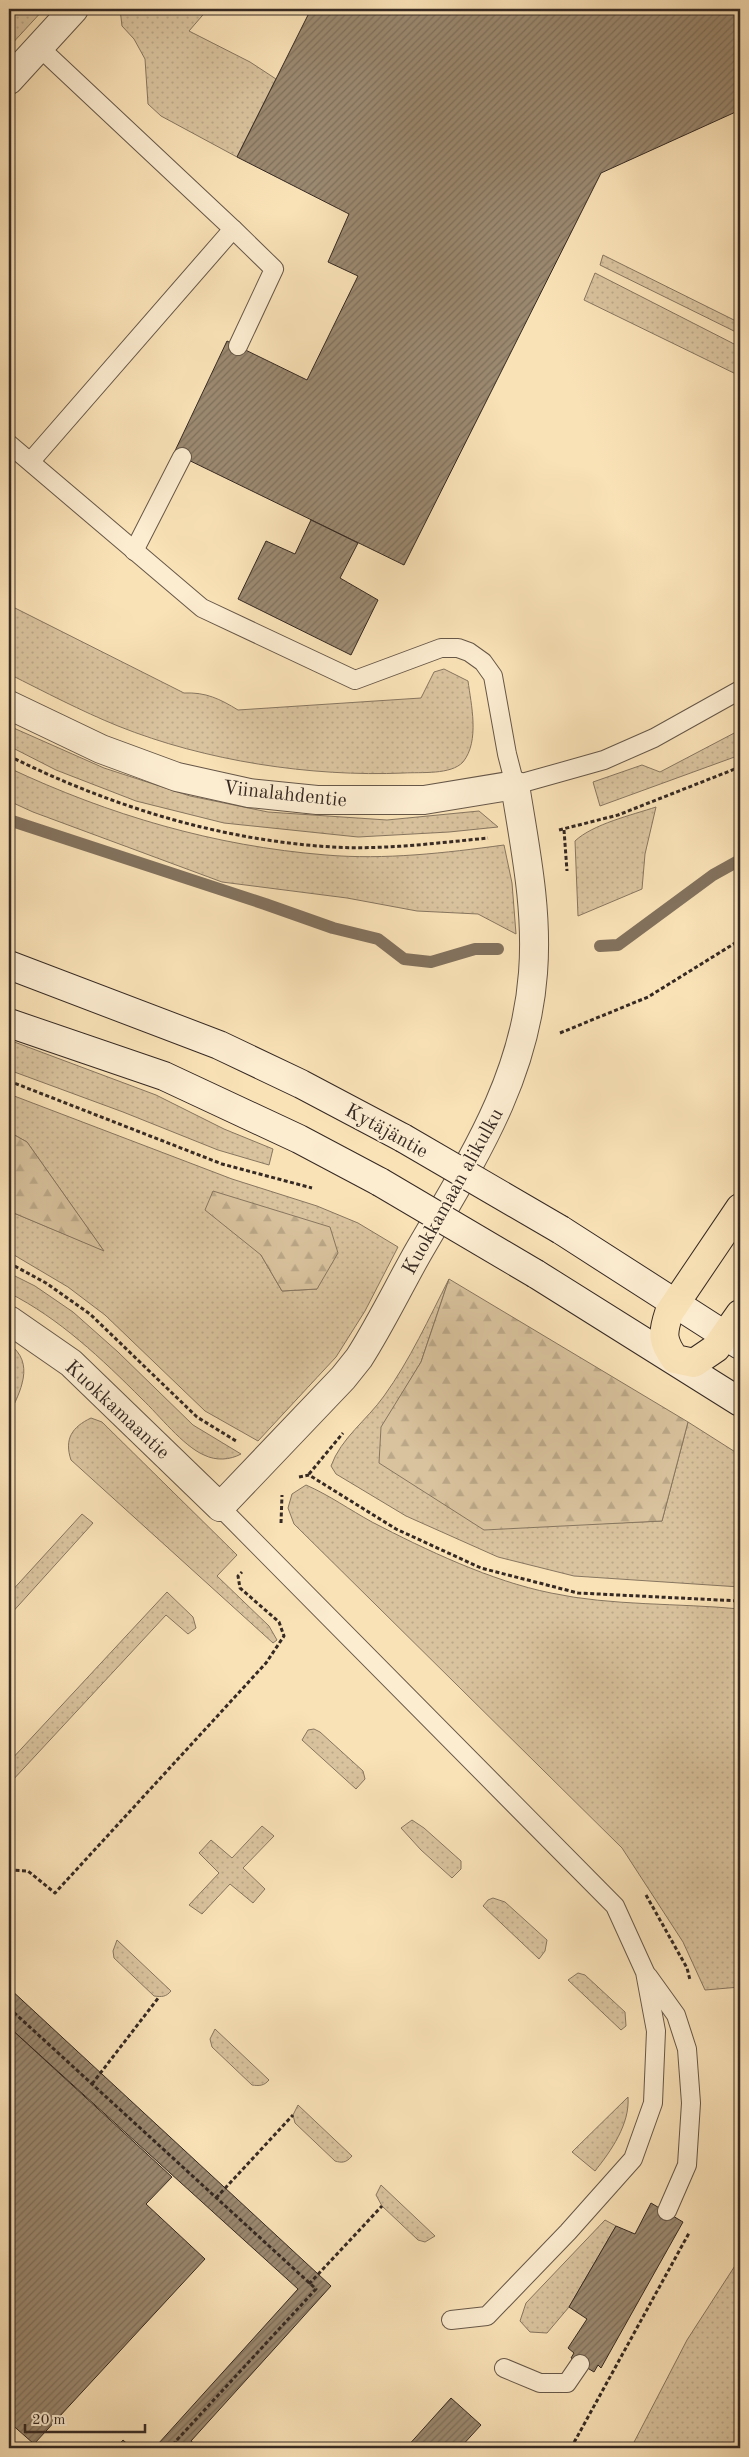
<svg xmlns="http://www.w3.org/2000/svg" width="749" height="2457" font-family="'Old Standard TT',serif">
  <defs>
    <pattern id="grass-dots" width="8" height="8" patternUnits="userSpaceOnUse" patternTransform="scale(1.25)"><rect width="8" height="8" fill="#d9c39e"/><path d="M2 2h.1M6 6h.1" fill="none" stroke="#bba888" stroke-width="1.8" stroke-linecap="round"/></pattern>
    <pattern id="forest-firs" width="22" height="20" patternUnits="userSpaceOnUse" patternTransform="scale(1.25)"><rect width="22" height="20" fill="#d9c39e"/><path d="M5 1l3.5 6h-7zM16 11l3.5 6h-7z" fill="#bba888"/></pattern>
    <pattern id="building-hatch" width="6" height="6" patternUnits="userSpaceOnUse" patternTransform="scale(1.25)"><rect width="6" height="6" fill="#9b8970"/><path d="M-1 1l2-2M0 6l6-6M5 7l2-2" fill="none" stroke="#7f705c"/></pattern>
  </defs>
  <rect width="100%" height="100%" fill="#fae2b7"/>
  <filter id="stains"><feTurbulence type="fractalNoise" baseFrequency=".004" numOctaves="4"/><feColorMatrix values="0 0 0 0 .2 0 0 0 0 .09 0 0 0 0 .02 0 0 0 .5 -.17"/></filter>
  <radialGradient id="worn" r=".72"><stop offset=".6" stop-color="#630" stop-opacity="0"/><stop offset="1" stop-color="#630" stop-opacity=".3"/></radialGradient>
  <!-- grass -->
  <g fill="url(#grass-dots)" stroke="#877660" fill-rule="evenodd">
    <path d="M9,9H44L9,47Z"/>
    <path d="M120,9H208L189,31L250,62L276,79L237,157L161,116L148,104L145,59L134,39L122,26Z"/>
    <path d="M603,255L740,323V334L600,265Z"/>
    <path d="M595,273L740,347V376L584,300Z"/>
    <path d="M9,605L184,693C206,692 220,699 238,710L421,698L434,672L444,669L468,681C471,704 480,741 463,762C451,775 421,772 404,773C311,777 205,761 118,726C81,711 45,692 9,674Z"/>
    <path d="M9,726L104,768L190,796L268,812L387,820L479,811L498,827L449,832L358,837L224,823L136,801L56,770L9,746Z"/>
    <path d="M740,730V755L600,806L593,782L642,765L660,772Z"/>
    <path d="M9,768C109,815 214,846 326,855C385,860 445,853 504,845L512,883L516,934L478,914L417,911L347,898L222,882L33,812L9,801Z"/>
    <path d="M656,807L645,854L642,889L578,916L575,841C593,824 632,815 656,807Z"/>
    <path d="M9,1040L156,1095L224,1129L273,1149L269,1165L218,1150L123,1112L9,1070Z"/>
    <path d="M9,1094L232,1179L317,1206L358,1223L398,1247L365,1311L336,1357L258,1441L205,1411L105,1315L68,1287L9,1252V1211L103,1250L27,1142L9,1132ZM261,1255L317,1289L282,1291Z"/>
    <path d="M9,1273L35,1286L73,1312L118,1352L193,1425L241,1454C230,1460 216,1461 204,1455C183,1446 159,1415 142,1399C102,1359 59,1318 9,1293Z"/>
    <path d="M449,1279L421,1362L382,1427L589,1524L662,1521L688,1422L740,1455V1587L574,1576L498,1557L406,1516L336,1474L331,1466C341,1438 367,1420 384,1396C410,1360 429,1318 449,1279Z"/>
    <path d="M9,1344C36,1363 20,1392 9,1415Z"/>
    <path d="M91,1418L102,1422L237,1555L217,1576L269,1626L277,1640L273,1643L71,1460C64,1439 72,1427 91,1418Z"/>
    <path d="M306,1485C329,1495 350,1510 372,1522C426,1550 491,1581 551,1593C611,1606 679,1603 740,1609V1987L705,1990L683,1942L622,1848L294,1524L288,1508L292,1494Z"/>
    <path d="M82,1514L93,1523L9,1616V1594Z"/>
    <path d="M167,1592L193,1617L196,1628L188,1634L166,1615L11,1782L9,1780V1762Z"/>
    <path d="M314,1729L320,1732L363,1771L365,1779L356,1789L302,1740L308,1730Z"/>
    <path d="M412,1820L424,1828L461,1861V1869L452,1878L421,1850L401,1828Z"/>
    <path d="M262,1826L274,1836L243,1868L265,1889L253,1903L230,1884L202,1914L189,1905L219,1873L199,1853L211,1840L232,1858Z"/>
    <path d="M493,1898L505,1902L547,1940L545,1951L539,1959L483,1906L488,1900Z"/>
    <path d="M117,1940L171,1991C166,1997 162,1997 154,1996L114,1958L113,1951Z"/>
    <path d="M578,1973L585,1975L625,2012L626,2026L621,2030L568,1980Z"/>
    <path d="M215,2029L269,2080C264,2086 259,2086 252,2085L212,2047L210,2039Z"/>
    <path d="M628,2097C630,2124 611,2151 595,2171L572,2152Z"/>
    <path d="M298,2105L352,2156C346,2163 342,2163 335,2161L295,2123L293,2115Z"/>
    <path d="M381,2185L435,2236L425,2242L418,2240L382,2206L376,2195Z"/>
    <path d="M605,2220L616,2226L569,2307L547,2333L530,2332L520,2321L526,2303Z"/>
    <path d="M740,2258V2448H631L687,2340Z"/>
  </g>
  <!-- forest -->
  <g fill="url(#forest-firs)" stroke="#877660">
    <path d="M9,1132L27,1142L104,1251L9,1211Z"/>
    <path d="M213,1191L330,1227L338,1253L317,1289L282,1291L261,1255L205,1210Z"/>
    <path d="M449,1279L688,1422L662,1521L484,1530L379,1463L381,1427L421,1362Z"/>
  </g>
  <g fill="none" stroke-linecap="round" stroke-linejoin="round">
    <!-- stream -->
    <g stroke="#83725e" stroke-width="12">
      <path d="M9,820L265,904L333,928L378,939L404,959L431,962L475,949H498"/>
      <path d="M600,946L618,945L713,875L740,860"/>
    </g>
  </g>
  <!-- building -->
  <g fill="url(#building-hatch)" stroke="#352923">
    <path d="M311,9H740V110L601,173L404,565L174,453L227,341L307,380L358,276L328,262L349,214L237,157Z"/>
    <path d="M311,520L358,543L340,578L378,600L351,655L238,599L266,541L295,554Z"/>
    <path d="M9,1988L331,2286L191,2441L200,2448H163L158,2444L298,2289L9,2027Z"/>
    <path d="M9,2027L172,2177L146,2204L205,2259L34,2444L9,2422Z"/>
    <path d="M651,2203L683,2222L601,2368L598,2365L594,2372L571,2358L574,2353L568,2348L587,2319L569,2307L616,2226L635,2234Z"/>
    <path d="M451,2398L481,2425L460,2448H406Z"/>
    <path d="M123,2440L132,2448H116Z"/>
  </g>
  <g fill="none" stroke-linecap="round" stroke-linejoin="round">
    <defs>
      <g id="lane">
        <path d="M233,229L274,269L238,346"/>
        <path d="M9,444L202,608L355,680L441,648H458L469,652L483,662L493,676L507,754L515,785L604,760L654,738L740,690"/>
        <path d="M31,461L233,229L38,46"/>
        <path d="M134,551L182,457"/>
        <path d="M220,1507L615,1906L645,1972L656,2031L653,2103L633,2159L568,2232L487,2316L451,2320"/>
        <path d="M648,1976L676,2015L687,2049L691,2103L687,2165L667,2211"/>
        <path d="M504,2368L540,2383H567L580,2364"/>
      </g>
      <g id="street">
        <path d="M9,80L74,9"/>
        <path d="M9,705L101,749L177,777L249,793L317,800H424L515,785C525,848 538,909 533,973C525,1082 469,1164 416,1256C397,1290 380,1325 359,1358L343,1378L220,1507L71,1363L9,1320"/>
      </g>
      <g id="secondary">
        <path d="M9,965L219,1045L301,1084L403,1138"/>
        <path d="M9,1023L164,1076L299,1139L380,1182"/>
        <path d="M561,1230L740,1345"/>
        <path d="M536,1274L740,1402"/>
      </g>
      <path id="highway" d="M740,1208L669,1313C662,1334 662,1341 675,1359L694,1363L716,1348L740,1314"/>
    </defs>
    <!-- lane casing -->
    <use href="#lane" stroke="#665748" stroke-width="20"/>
    <!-- street casing -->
    <use href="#street" stroke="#665748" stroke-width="30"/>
    <!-- secondary casing -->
    <use href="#secondary" stroke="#352923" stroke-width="30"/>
    <!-- highway casing -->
    <use href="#highway" stroke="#352923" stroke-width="30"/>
    <!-- path -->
    <g stroke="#352923" stroke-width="3" stroke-dasharray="4 2.5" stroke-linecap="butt">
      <path d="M9,756C110,806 219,840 332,847C384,850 437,843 488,838"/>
      <path d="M559,830L618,815L740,767"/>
      <path d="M564,830L567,871"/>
      <path d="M560,1033L648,997L740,940"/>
      <path d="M9,1081L222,1164L312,1188"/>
      <path d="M9,1263L46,1283L90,1314L197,1417L236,1441"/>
      <path d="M309,1474L343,1433"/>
      <path d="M299,1477L309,1475L396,1529L481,1568L578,1593L740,1601"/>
      <path d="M281,1523L282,1495"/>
      <path d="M9,1870L28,1871L55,1893L266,1663L284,1636L279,1622L240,1588L238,1576L242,1572"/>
      <path d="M646,1895L687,1968L690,1980"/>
      <path d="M9,2008L316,2289L175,2442L181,2448"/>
      <path d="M92,2084L159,1997"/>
      <path d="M216,2198L293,2115"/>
      <path d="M309,2284L382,2206"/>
      <path d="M571,2448L689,2233"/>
    </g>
    <!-- lane -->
    <use href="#lane" stroke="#fcecd0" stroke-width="18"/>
    <!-- street -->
    <use href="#street" stroke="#fcecd0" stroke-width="28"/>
    <!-- secondary -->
    <use href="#secondary" stroke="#fcecd0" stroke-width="28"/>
    <!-- highway -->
    <use href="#highway" stroke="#fae2b7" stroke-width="28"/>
    <defs>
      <g id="secondary-bridge">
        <path d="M403,1138L561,1230"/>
        <path d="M380,1182L536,1274"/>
      </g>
    </defs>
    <!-- secondary-bridge casing -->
    <use href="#secondary-bridge" stroke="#352923" stroke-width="30" stroke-linecap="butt"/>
    <!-- secondary-bridge -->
    <use href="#secondary-bridge" stroke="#fcecd0" stroke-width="28"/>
  </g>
  <g text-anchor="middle" stroke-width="4.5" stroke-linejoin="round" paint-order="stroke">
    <!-- street labels -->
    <g font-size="20" fill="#352923" stroke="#fcecd0">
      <text transform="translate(285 793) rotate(6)" y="7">Viinalahdentie</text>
      <text transform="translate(387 1130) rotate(29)" y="7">Kytäjäntie</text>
      <text transform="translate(452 1191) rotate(-61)" y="7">Kuokkamaan alikulku</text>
      <text transform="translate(118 1409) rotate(43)" y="7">Kuokkamaantie</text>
    </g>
  </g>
  <!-- margin -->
  <rect width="749" height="2457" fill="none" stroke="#fae2b7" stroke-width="30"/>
  <rect x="10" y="10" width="729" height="2437" fill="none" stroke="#352923" stroke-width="2.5"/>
  <rect x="15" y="15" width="719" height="2427" fill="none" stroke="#352923"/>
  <!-- scale -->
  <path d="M25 2424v8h120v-8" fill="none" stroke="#352923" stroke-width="2.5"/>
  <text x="32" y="2424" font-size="15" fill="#352923" stroke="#fcecd0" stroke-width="4" paint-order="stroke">20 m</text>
  <rect width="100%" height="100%" filter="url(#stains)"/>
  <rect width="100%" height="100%" fill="url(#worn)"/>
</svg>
